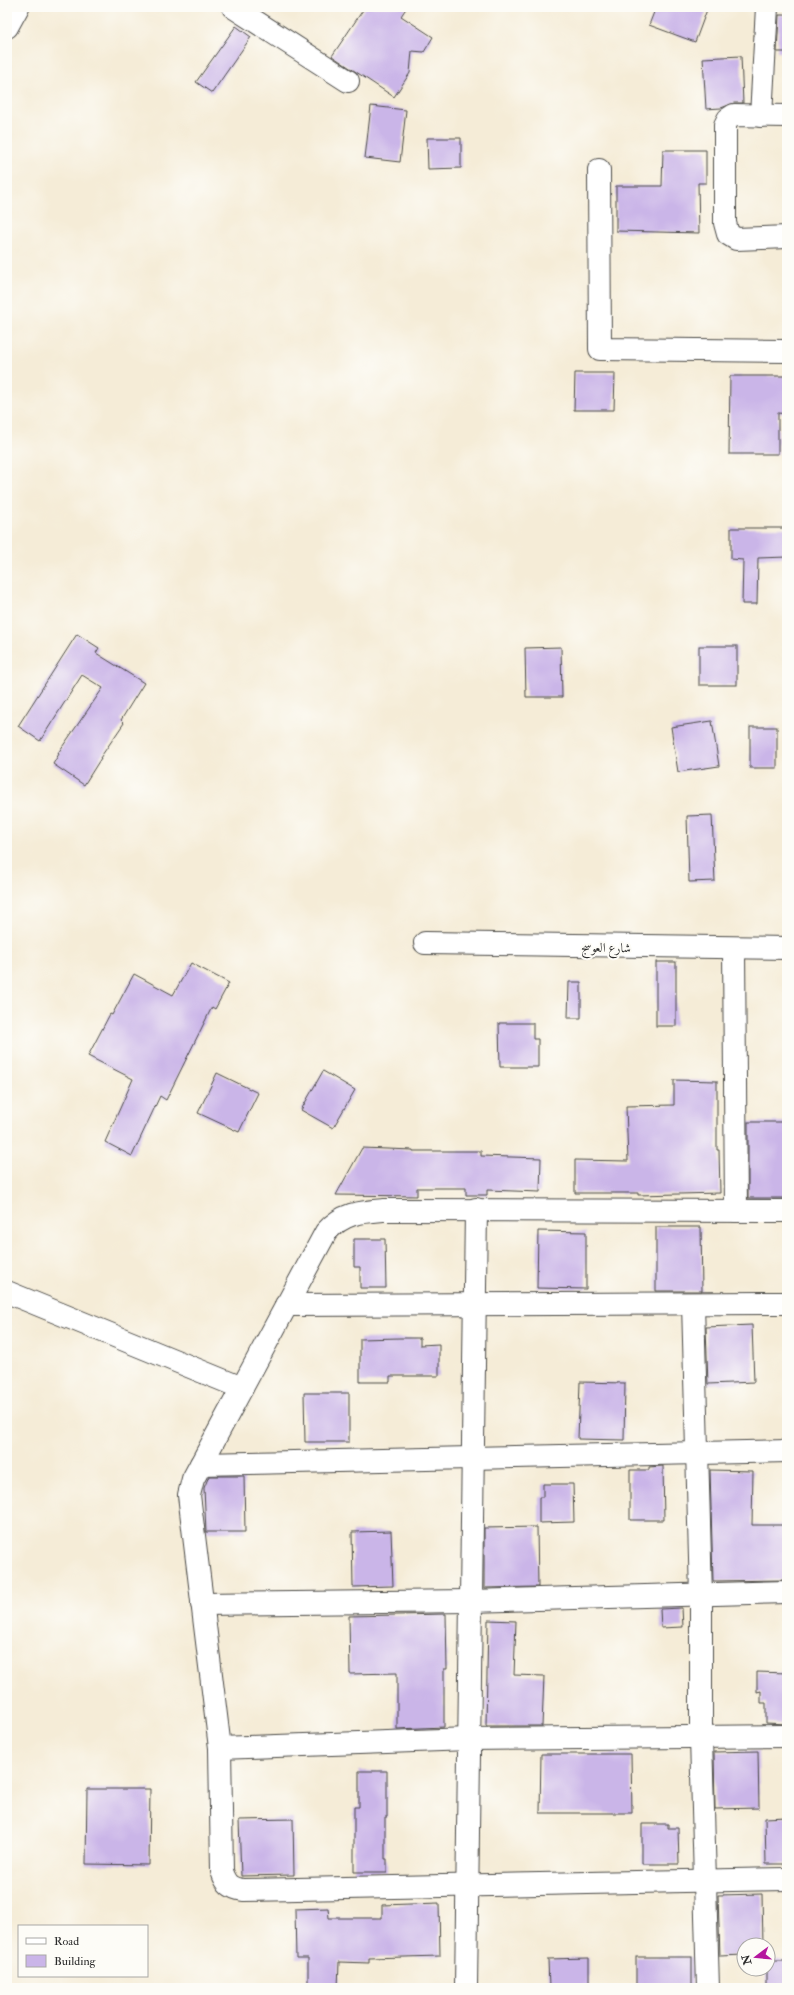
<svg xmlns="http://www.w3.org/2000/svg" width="794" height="1995" font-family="'IM FELL Double Pica',Amiri,serif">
  <rect width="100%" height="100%" fill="#fdfcf7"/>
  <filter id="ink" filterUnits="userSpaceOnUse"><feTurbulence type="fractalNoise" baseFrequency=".025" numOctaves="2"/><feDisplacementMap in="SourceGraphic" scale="8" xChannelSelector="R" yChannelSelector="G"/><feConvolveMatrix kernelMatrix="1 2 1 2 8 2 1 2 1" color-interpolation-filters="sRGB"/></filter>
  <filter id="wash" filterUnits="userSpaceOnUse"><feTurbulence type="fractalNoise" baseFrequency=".012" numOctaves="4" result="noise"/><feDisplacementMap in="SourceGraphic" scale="16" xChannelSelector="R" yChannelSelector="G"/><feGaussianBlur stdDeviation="0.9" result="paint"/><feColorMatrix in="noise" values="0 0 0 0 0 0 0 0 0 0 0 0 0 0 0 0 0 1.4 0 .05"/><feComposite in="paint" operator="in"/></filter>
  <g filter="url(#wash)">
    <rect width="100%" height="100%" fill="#f5ecd7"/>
    <g id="blocks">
      <!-- building -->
      <g fill="#cab5e8">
        <path d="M365,7H407L401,16L433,37L424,52L412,51L410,73L394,97L332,56Z"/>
        <path d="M656,7H708L695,42L649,25Z"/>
        <path d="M779,15H787V52H777Z"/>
        <path d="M236,26L251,37L212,93L196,82Z"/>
        <path d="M741,56L743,103H734L721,108L706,109L703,58Z"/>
        <path d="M371,106L406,110L400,162L365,158Z"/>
        <path d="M427,138H461V168L428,169Z"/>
        <path d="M663,150H706V183H698L699,233L616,231V186H662Z"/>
        <path d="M575,373H615L614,410H574Z"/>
        <path d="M730,376H787V414L778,413V454H729Z"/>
        <path d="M731,528H787V557L758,558L757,604H742L743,560L731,559Z"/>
        <path d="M77,634L99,648L96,653L144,683L121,720L124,723L100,758H101L84,785L53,764L59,754L58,753L103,688L82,675L40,741L18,726Z"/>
        <rect x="699" y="646" width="38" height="39"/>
        <path d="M561,647L562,697H526L525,648Z"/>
        <path d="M712,721L719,766L678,772L671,727Z"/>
        <rect x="750" y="727" width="27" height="41"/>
        <path d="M712,815L715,881L689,882L687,816Z"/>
        <rect x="656" y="962" width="20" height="64"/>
        <path d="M191,963L229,983L215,1009L212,1007L166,1100L160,1096L132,1156L105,1142L133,1079L88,1056L110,1014L112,1015L134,974L173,995Z"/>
        <path d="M569,982H581V1018H568Z"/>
        <path d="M499,1023H533V1039H538V1067H500Z"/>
        <path d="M323,1071L355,1090L333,1128L301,1110Z"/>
        <path d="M217,1073L258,1093L239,1132L198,1113Z"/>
        <path d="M674,1080L717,1081V1150H719L720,1193L638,1195V1193H575V1160L628,1161L626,1106L674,1105Z"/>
        <rect x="748" y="1122" width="39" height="76"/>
        <path d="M362,1148L413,1150V1151H481V1156L541,1158L540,1192L487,1190V1195H466V1188H417V1196L336,1195Z"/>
        <path d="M656,1227H701L702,1291H656Z"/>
        <path d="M538,1231L586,1232V1289L537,1288Z"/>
        <path d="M354,1239H385L386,1288H360V1267H354Z"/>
        <path d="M752,1325L754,1382L708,1384L706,1327Z"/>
        <path d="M400,1338H420V1345L439,1344V1376H390V1382H360V1339Z"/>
        <path d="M580,1382L625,1383L624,1440L578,1439Z"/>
        <path d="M304,1393H349V1442H305Z"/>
        <path d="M663,1466L664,1520H630V1470H649V1467Z"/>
        <path d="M710,1470L753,1471L752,1525H787V1580L713,1581Z"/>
        <path d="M209,1476H244L245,1532H206L204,1488Z"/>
        <path d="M543,1484H573L574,1522L539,1523V1497H543Z"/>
        <path d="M537,1527L538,1587L484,1588V1528Z"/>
        <path d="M391,1531L393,1586L353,1587L352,1532Z"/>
        <path d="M682,1608L683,1627L661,1628L660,1609Z"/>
        <path d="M446,1614L447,1669H444V1727L397,1729V1673L350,1674L349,1616Z"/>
        <path d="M488,1620L516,1621L514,1675L544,1676L542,1726H486Z"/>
        <path d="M757,1672L787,1673V1724L766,1723V1703H761V1691L757,1692Z"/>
        <path d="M758,1751L759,1808L715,1809L714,1752Z"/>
        <path d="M541,1754H631L632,1813H540Z"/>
        <path d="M359,1771H387V1817H385V1859H387V1872H354V1807H359Z"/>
        <path d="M87,1789H150L149,1865L86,1864Z"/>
        <path d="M787,1817V1864H766L765,1818Z"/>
        <path d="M293,1819L294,1875L241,1876L239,1820Z"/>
        <path d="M642,1824H668V1828H678L679,1864H642Z"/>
        <path d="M762,1894L763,1945H744V1955L720,1956L718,1895Z"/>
        <path d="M439,1903L440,1956L369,1958V1963L339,1962L338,1988H308V1958H296L295,1909L328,1908L329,1918H382V1905Z"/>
        <rect x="636" y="1957" width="56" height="31"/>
        <path d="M589,1958V1988H549L548,1959Z"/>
        <path d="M768,1961H787V1988H766V1969H768Z"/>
      </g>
    </g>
  </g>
  <g filter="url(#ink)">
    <use href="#blocks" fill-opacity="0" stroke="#494845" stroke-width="1"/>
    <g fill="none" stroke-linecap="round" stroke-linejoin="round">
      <defs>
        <g id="minor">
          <path d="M233,7L348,81"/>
          <path d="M7,27L18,7"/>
          <path d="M761,116L767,7"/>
          <path d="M787,116L734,115L728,119L725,125V223L728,234L736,239L787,237"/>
          <path d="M599,170L600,349L787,351"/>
          <path d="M425,943L787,948"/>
          <path d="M734,948L736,1211"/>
          <path d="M787,1211L384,1210C359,1212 343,1213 326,1232L193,1479L189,1495L220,1748L222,1871C226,1884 231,1888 243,1890L787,1879"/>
          <path d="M7,1292L242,1388"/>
          <path d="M693,1304L701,1595V1738L708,1988"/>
          <path d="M286,1305L787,1303"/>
          <path d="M201,1464L787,1451"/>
          <path d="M202,1604L471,1601L787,1592"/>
          <path d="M220,1748L469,1739L787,1736"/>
          <path d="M466,1988L476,1209"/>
        </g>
      </defs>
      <!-- minor casing -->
      <use href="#minor" stroke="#494845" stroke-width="24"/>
      <!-- minor -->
      <use href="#minor" stroke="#fff" stroke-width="22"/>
    </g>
  </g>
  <g text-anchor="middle" stroke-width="4" stroke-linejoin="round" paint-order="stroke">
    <!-- street labels -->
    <g font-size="13" fill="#2b2b2b" stroke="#fdfcf7">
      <text transform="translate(606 947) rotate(1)" y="5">شارع العوسج</text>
    </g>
  </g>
  <!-- margin -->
  <rect width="794" height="1995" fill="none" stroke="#fdfcf7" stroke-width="24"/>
  <!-- legend -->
  <rect x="18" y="1925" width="130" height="52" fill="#fdfcf7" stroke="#a9a8a5"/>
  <rect x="26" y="1938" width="20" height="6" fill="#ffffff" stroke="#a9a8a5"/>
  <text x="54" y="1945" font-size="12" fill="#2b2b2b">Road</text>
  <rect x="26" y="1955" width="20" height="12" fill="#cab5e8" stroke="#a9a8a5"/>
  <text x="54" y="1965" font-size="12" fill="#2b2b2b">Building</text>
  <!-- north arrow -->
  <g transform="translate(756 1957) rotate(254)"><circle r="19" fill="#fdfcf7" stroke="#a9a8a5"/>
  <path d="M0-3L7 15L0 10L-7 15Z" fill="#b5179e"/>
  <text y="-6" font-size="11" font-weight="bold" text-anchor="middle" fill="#2b2b2b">N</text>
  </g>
</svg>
